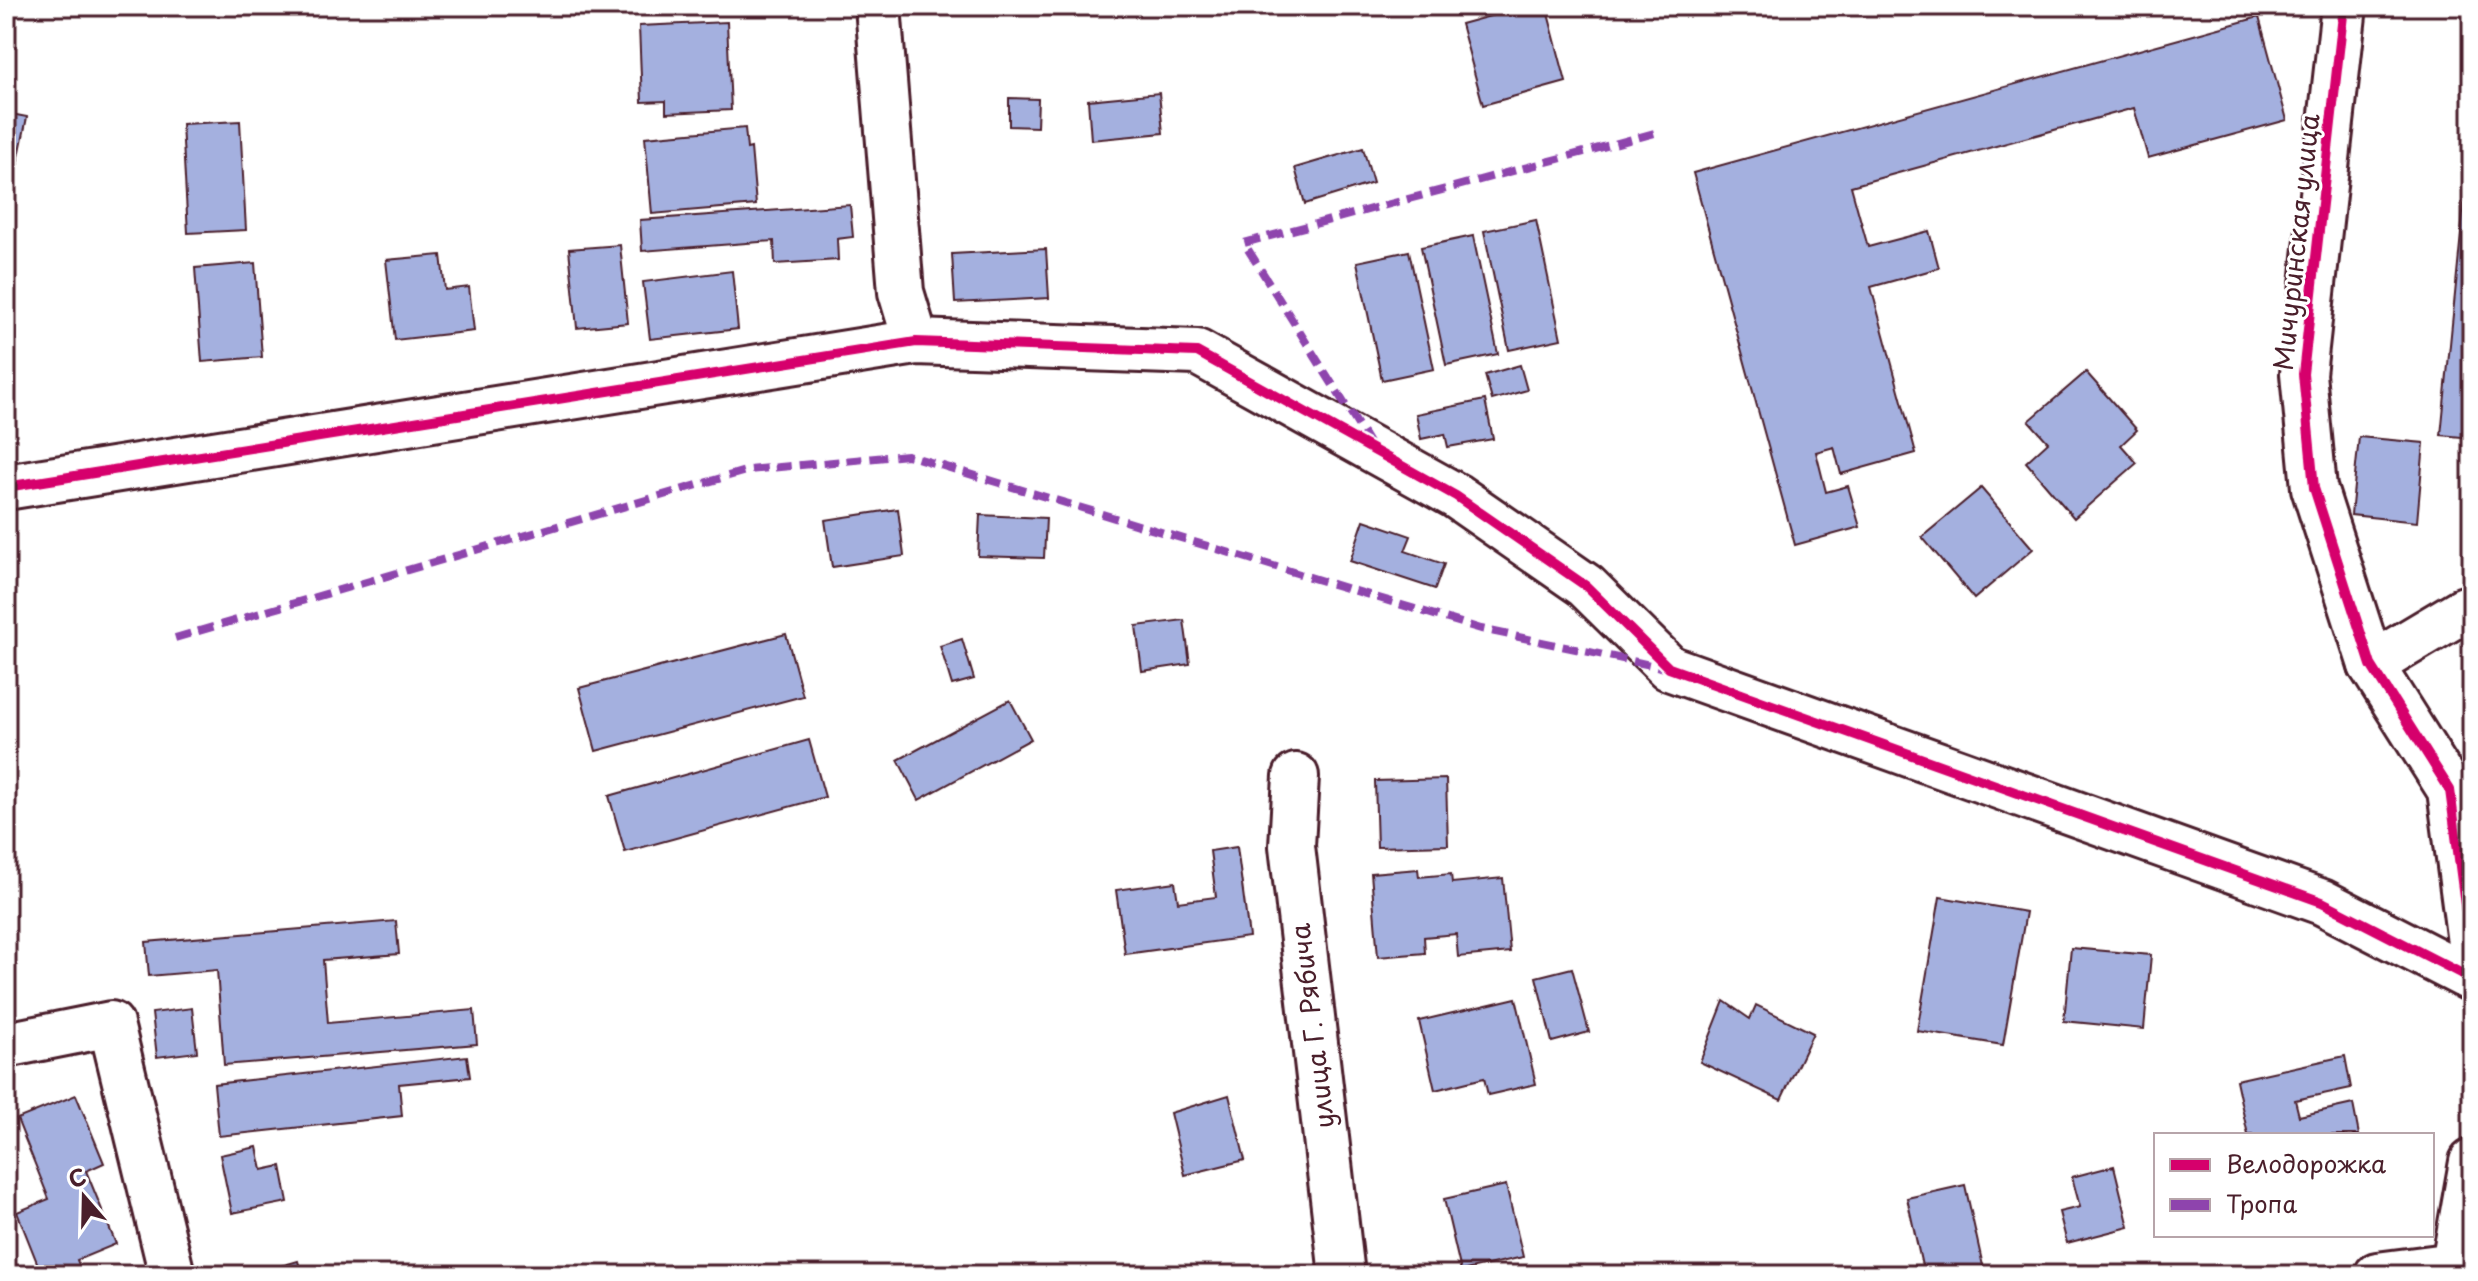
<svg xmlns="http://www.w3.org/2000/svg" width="2478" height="1281" font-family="'Playpen Sans',sans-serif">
  <rect width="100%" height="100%" fill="#fff"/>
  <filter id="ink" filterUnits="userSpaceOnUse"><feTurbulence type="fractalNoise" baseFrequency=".0125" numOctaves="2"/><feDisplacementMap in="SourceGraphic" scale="16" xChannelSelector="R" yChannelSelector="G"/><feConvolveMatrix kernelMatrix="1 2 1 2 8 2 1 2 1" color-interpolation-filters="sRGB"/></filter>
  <g filter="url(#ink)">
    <!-- building -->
    <g fill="#a4b0df" stroke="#4a1f2b" stroke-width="2">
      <path d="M1527,6H1546L1566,82L1483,105L1461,24Z"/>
      <path d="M2259,17L2287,120L2148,158L2134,108L1851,186L1868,247L1929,231L1939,268L1871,287L1916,453L1841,474L1834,447L1816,452L1826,492L1848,486L1860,527L1795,545L1693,173Z"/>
      <path d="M727,22L731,110L666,113V101L642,102L639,26Z"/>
      <path d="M1159,93L1163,133L1091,140L1088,100Z"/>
      <path d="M1009,98L1038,99L1037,127L1009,126Z"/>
      <path d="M6,113L27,117L9,206H6Z"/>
      <path d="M240,121L246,230L188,233L182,124Z"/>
      <path d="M2472,123V438L2441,435Z"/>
      <path d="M745,128L747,149L751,148L756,205L652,214L645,137Z"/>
      <path d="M1363,148L1373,183L1305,204L1295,168Z"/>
      <path d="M850,205L853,237L837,239L838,260L775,264L774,241L642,251L640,220Z"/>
      <path d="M1536,220L1561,339L1509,350L1484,231Z"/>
      <path d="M1473,236L1498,354L1446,365L1421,247Z"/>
      <path d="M620,245L628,323L577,328L569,249Z"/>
      <path d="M1046,249L1049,298L955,303L952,254Z"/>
      <path d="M1409,251L1434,369L1382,380L1357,262Z"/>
      <path d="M441,255L445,290L469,287L474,331L395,340L386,260Z"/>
      <path d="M255,263L262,357L202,362L195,268Z"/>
      <path d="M732,271L738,329L650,339L643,282Z"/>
      <path d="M1520,365L1527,390L1492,400L1485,375Z"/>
      <path d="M2086,372L2137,430L2121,445L2137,463L2074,518L2026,462L2048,442L2029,421Z"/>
      <path d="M1485,400L1493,439L1448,447L1445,434L1421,439L1416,414Z"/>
      <path d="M2359,437L2424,443L2417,522L2351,515Z"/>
      <path d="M1981,488L2033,549L1974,599L1922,537Z"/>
      <path d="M898,509L904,556L832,567L825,520Z"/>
      <path d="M980,515L1046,518L1044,558L978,556Z"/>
      <path d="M1364,520L1411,536L1405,551L1444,564L1435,589L1350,561Z"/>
      <path d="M1184,620L1190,664L1142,671L1136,626Z"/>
      <path d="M786,634L803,696L596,751L579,688Z"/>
      <path d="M962,639L974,679L952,685L940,646Z"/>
      <path d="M1010,700L1031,739L919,800L898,760Z"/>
      <path d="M809,740L825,797L625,852L609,796Z"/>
      <path d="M1446,779L1448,845L1377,847L1375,781Z"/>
      <path d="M1237,847L1249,937L1125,954L1116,890L1175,882L1178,902L1216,897L1210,851Z"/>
      <path d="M1418,869L1419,877L1451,874L1452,883L1503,878L1510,952L1458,957L1456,934L1424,937L1425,953L1378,957L1371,873Z"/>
      <path d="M1940,897L2026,912L2003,1045L1917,1031Z"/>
      <path d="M396,921L399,954L323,960L328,1023L474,1010L477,1044L224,1065L217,970L149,976L146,942Z"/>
      <path d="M2071,948L2151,955L2144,1029L2064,1021Z"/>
      <path d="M1572,968L1589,1032L1552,1042L1536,977Z"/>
      <path d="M1516,998L1536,1084L1488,1095L1484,1078L1435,1090L1419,1021Z"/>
      <path d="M1724,1001L1750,1019L1756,1005L1813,1033L1781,1100L1700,1062Z"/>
      <path d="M192,1008L197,1052L157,1057L152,1013Z"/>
      <path d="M467,1056L470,1077L399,1084L402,1116L219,1136L214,1084Z"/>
      <path d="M2345,1056L2351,1088L2295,1100L2299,1116L2353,1104L2359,1135H2248L2236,1080Z"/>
      <path d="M76,1095L104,1163L86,1171L116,1244L77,1260L83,1275H42L17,1212L49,1199L17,1119Z"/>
      <path d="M1229,1095L1245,1160L1185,1175L1170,1113Z"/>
      <path d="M257,1147L262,1170L281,1166L288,1202L232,1213L220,1155Z"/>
      <path d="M2114,1166L2129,1227L2067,1243L2059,1212L2080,1207L2072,1177Z"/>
      <path d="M1506,1185L1523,1257L1461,1271L1444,1199Z"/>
      <path d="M1965,1185L1985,1275H1924L1907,1198Z"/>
      <path d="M298,1261L302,1275H250Z"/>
      <path d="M1526,1268L1528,1275H1502V1273Z"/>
    </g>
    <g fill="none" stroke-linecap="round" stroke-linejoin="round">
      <defs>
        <g id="minor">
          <path d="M878,6L901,292L916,342"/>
          <path d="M2344,6L2303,374L2314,488L2371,665L2450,790L2472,958"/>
          <path d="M6,487L916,342L1197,352L1456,496L1586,586L1669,668L2322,902L2472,979"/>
          <path d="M2371,665L2465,609H2472"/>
          <path d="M1296,776L1292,846L1342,1275"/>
          <path d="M6,1045L111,1024L172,1275"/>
          <path d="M2377,1275L2455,1265"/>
          <path d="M2452,1275L2472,1162"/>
        </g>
      </defs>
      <!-- minor casing -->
      <use href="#minor" stroke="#4a1f2b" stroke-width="50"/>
      <!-- minor -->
      <use href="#minor" stroke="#fff" stroke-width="44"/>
      <!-- quiet -->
      <g stroke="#8e44ad" stroke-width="8" stroke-dasharray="16 8" stroke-linecap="butt">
        <path d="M1371,446L1244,243L1655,133"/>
        <path d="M175,638L749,470L907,455L1481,629L1665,668"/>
      </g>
      <defs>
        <g id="cycleway">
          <path d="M2344,6L2303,374L2314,488L2371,665L2450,790L2472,958"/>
          <path d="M6,487L916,342L1197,352L1456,496L1586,586L1669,668L2322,902L2472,979"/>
        </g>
      </defs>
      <!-- cycleway casing -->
      <use href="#cycleway" stroke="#fff" stroke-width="15"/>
      <!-- cycleway -->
      <use href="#cycleway" stroke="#d6006c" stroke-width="10"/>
    </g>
  </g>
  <g text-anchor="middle" stroke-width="6" stroke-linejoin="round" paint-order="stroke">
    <!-- street labels -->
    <g font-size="26" fill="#4a1f2b" stroke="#fff">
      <text transform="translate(2297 242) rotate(-84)" y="9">Мичуринская улица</text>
      <text transform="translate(1313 1026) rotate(-97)" y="9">улица Г. Рябича</text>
    </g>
  </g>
  <!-- margin -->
  <rect width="2478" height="1281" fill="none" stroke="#fff" stroke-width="32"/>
  <rect x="16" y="16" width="2446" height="1249" fill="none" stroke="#4a1f2b" stroke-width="3" filter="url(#ink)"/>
  <!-- legend -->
  <rect x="2154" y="1133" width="280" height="104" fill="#ffffff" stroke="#b7a5aa" stroke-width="2"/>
  <rect x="2170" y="1159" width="40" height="12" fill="#d6006c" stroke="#b7a5aa" stroke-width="2"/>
  <text x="2226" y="1173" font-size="24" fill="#4a1f2b">Велодорожка</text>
  <rect x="2170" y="1199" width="40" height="12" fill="#8e44ad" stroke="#b7a5aa" stroke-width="2"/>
  <text x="2226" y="1213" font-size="24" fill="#4a1f2b">Тропа</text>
  <!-- north arrow -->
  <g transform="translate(84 1197) rotate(340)" stroke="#ffffff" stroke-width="6" paint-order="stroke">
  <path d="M0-6L14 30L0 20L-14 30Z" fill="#4a1f2b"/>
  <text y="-12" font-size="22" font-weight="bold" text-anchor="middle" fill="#4a1f2b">С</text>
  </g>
</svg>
